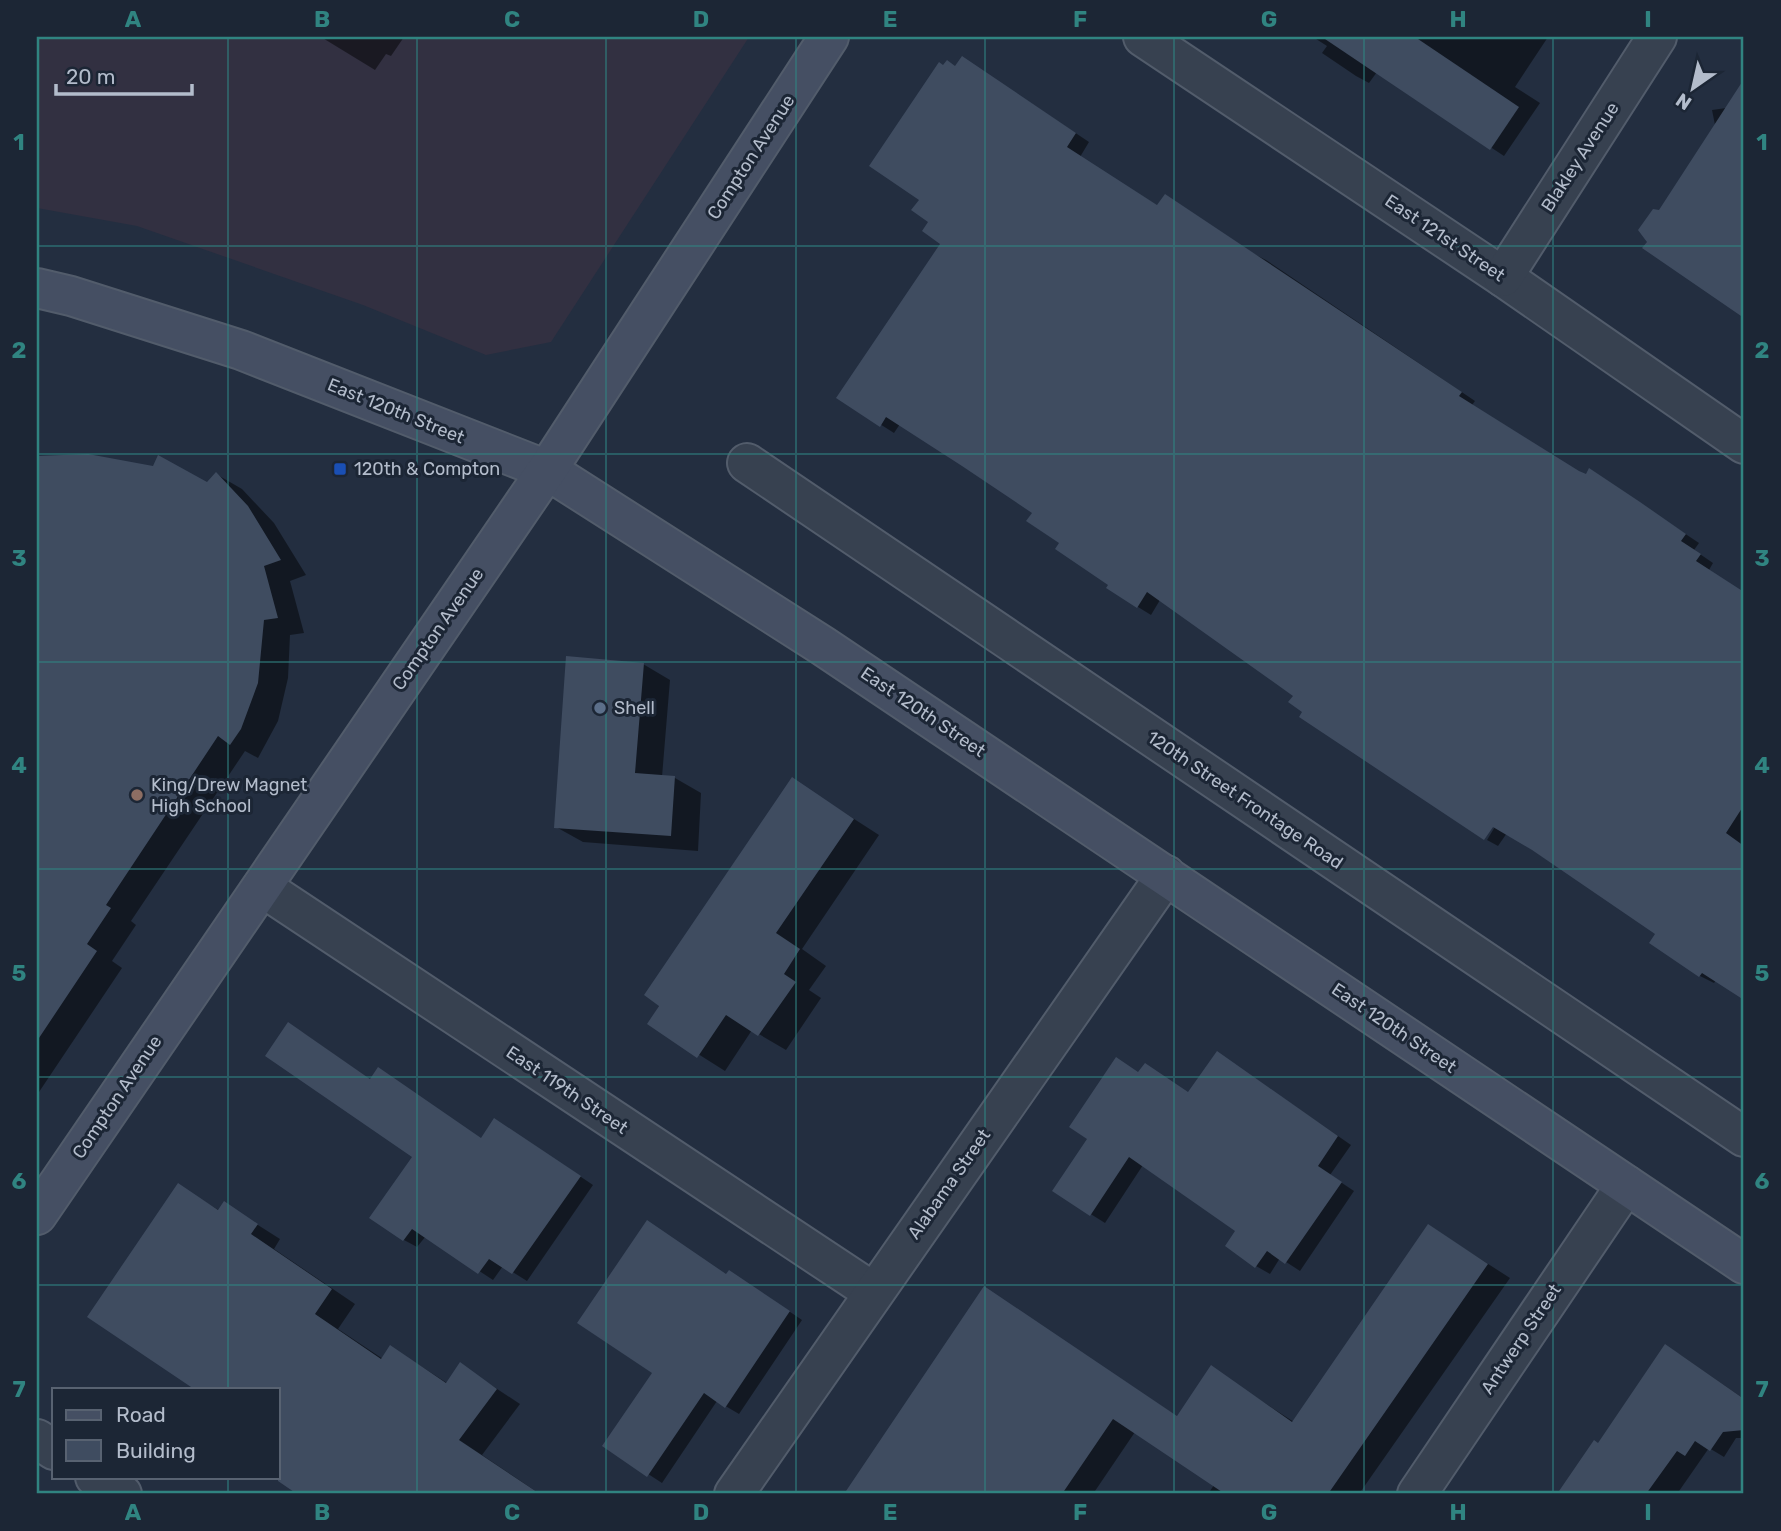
<svg xmlns="http://www.w3.org/2000/svg" width="1781" height="1531" font-family="Rubik,sans-serif">
  <rect width="100%" height="100%" fill="#232e40"/>
  <!-- medical -->
  <path fill="#323041" d="M37,37H749L551,342L486,355L363,305L137,226L37,208Z"/>
  <!-- shadow -->
  <g fill="#0007">
    <path d="M321,37H409L408,39L404,37L391,56L386,54L375,70Z"/>
    <path d="M1313,37H1548L1515,87L1540,103L1504,156L1377,72L1369,83L1356,76L1322,53L1327,46Z"/>
    <path d="M963,58L1089,142L1080,157L1158,206L1266,260L1475,401L1472,405L1584,475L1603,479L1699,543L1694,550L1713,563L1709,570L1744,593V998L1716,980L1714,983L1700,976L1652,943L1658,934L1507,833L1498,846L1487,840L1499,820L1304,711L1295,695L1160,600L1151,615L1138,607L1061,543L1034,513L900,424L894,433L839,398L943,243L921,199L956,67Z"/>
    <path d="M1744,99V251L1739,259L1744,262V314L1645,248L1659,212L1715,125L1712,110L1726,108Z"/>
    <path d="M43,458L207,484L216,474L242,489L274,523L306,575L290,581L304,633L290,635L288,678L278,721L258,758L245,751L131,921L136,925L112,961L122,968L37,1095V732H66L37,713V459Z"/>
    <path d="M643,664L670,680L662,777L675,778L701,793L698,851L583,842L556,827Z"/>
    <path d="M792,779L879,835L802,949L826,966L809,990L821,998L786,1050L752,1030L725,1071L649,1023Z"/>
    <path d="M302,1032L371,1080L482,1140L508,1128L593,1185L527,1281L503,1266L493,1280L426,1236L417,1247L404,1240L415,1156Z"/>
    <path d="M1218,1053L1351,1145L1330,1175L1354,1191L1300,1271L1280,1258L1270,1274L1256,1266L1227,1246L1238,1231L1143,1165L1105,1223L1054,1191L1140,1074L1190,1094Z"/>
    <path d="M178,1185L220,1211L225,1204L280,1239L274,1249L355,1304L338,1329L383,1359L391,1347L447,1383L461,1365L520,1404L482,1455L540,1494H299L276,1477H278V1389H197L89,1317Z"/>
    <path d="M1429,1226L1510,1278L1359,1494H1208L1214,1485L1135,1432L1093,1494H841L844,1491L847,1493L985,1288L1178,1417L1211,1368L1294,1422Z"/>
    <path d="M727,1275L743,1280L802,1320L739,1414L717,1401L662,1483L605,1446Z"/>
    <path d="M1679,1354L1744,1399V1438H1736L1724,1457L1709,1448L1677,1494H1559L1594,1442L1598,1445Z"/>
  </g>
  <!-- building -->
  <g fill="#3f4c60">
    <path d="M1322,37H1415L1519,107L1490,150Z"/>
    <path d="M962,56L1076,133L1067,147L1157,205L1165,194L1462,392L1459,396L1579,471L1586,474L1589,468L1640,502L1686,534L1681,541L1701,554L1696,561L1744,592V805L1726,833L1744,846V1000L1702,973L1699,977L1649,943L1655,934L1532,850L1493,827L1484,840L1299,717L1302,712L1288,702L1293,696L1147,592L1137,608L1106,588L1108,585L1055,549L1059,543L1026,521L1032,513L962,466L886,417L880,427L836,398L940,244L922,231L928,222L911,210L919,200L869,166L939,62L943,65L947,60L955,66Z"/>
    <path d="M1744,79V318L1642,248L1647,242L1638,230L1653,209L1659,210Z"/>
    <path d="M88,454L153,466L158,455L207,482L216,472L248,506L281,560L264,566L278,618L264,620L258,683L241,729L230,745L218,736L106,905L111,908L87,944L97,951L37,1041V456Z"/>
    <path d="M566,656L644,663L635,773L675,776L671,836L554,828Z"/>
    <path d="M792,777L854,819L776,933L800,949L784,974L796,982L758,1036L726,1015L697,1058L647,1024L659,1006L644,995Z"/>
    <path d="M288,1022L370,1079L378,1067L481,1138L494,1118L581,1176L512,1274L489,1259L478,1274L412,1229L403,1241L369,1218L412,1157L265,1056Z"/>
    <path d="M1217,1051L1338,1136L1318,1166L1342,1182L1285,1264L1267,1251L1255,1268L1225,1246L1235,1231L1129,1157L1090,1216L1052,1191L1087,1139L1069,1127L1116,1057L1138,1072L1145,1063L1188,1092Z"/>
    <path d="M178,1183L218,1210L224,1201L258,1224L251,1234L332,1289L315,1314L381,1359L390,1345L446,1383L460,1362L497,1389L459,1440L540,1494H297L278,1481V1389H194L87,1317Z"/>
    <path d="M647,1220L726,1274L729,1270L790,1311L725,1408L704,1393L647,1477L602,1446L652,1373L577,1323Z"/>
    <path d="M1428,1224L1488,1264L1328,1494H1225L1113,1419L1062,1494H844L984,1286L1177,1416L1211,1365L1292,1422Z"/>
    <path d="M1665,1344L1744,1399V1430L1723,1432L1710,1451L1695,1441L1685,1456L1677,1451L1646,1494H1557L1594,1440L1598,1443Z"/>
  </g>
  <g fill="none" stroke-linecap="round" stroke-linejoin="round">
    <defs>
      <g id="street">
        <path d="M1143,37L1503,277L1744,444"/>
        <path d="M1503,277L1657,37"/>
        <path d="M747,463L1744,1137"/>
        <path d="M262,887L873,1292"/>
        <path d="M37,1439L54,1450"/>
        <path d="M95,1477L122,1494"/>
        <path d="M734,1494L1166,875"/>
        <path d="M1417,1494L1626,1185"/>
      </g>
      <g id="secondary">
        <path d="M37,288L71,296L241,350L547,470L823,646L1744,1264"/>
        <path d="M37,1215L547,470L829,37"/>
      </g>
    </defs>
    <!-- street casing -->
    <use href="#street" stroke="#525c6b" stroke-width="42"/>
    <!-- secondary casing -->
    <use href="#secondary" stroke="#525c6b" stroke-width="42"/>
    <!-- street -->
    <use href="#street" stroke="#374150" stroke-width="38"/>
    <!-- secondary -->
    <use href="#secondary" stroke="#454f63" stroke-width="38"/>
  </g>
  <!-- grid -->
  <path fill="none" stroke="#308481" stroke-width="2" stroke-opacity="0.55" d="M228,37V1389M417,37V1494M606,37V1494M796,37V1494M985,37V1494M1174,37V1494M1364,37V1494M1553,37V1494M37,246H1744M37,454H1744M37,662H1744M37,869H1744M37,1077H1744M37,1285H1744M228,1477V1494"/>
  <!-- markers -->
  <rect fill="#1a4fb4" stroke="#1c2635" stroke-width="2.5" x="333" y="462" width="14" height="14" rx="3.5"/>
  <circle fill="#5c6f8a" stroke="#1c2635" stroke-width="2.5" cx="600" cy="708" r="7"/>
  <circle fill="#8d6e63" stroke="#1c2635" stroke-width="2.5" cx="137" cy="795" r="7"/>
  <g text-anchor="middle" stroke-width="6" stroke-linejoin="round" paint-order="stroke">
    <!-- street labels -->
    <g font-size="18" fill="#b3bccb" stroke="#1c2635">
      <text transform="translate(751 157) rotate(-57)" y="6">Compton Avenue</text>
      <text transform="translate(1580 157) rotate(-57)" y="6">Blakley Avenue</text>
      <text transform="translate(1445 238) rotate(34)" y="6">East 121st Street</text>
      <text transform="translate(396 411) rotate(22)" y="6">East 120th Street</text>
      <text transform="translate(438 629) rotate(-55)" y="6">Compton Avenue</text>
      <text transform="translate(923 712) rotate(34)" y="6">East 120th Street</text>
      <text transform="translate(1245 800) rotate(34)" y="6">120th Street Frontage Road</text>
      <text transform="translate(1394 1028) rotate(34)" y="6">East 120th Street</text>
      <text transform="translate(567 1090) rotate(34)" y="6">East 119th Street</text>
      <text transform="translate(117 1097) rotate(-56)" y="6">Compton Avenue</text>
      <text transform="translate(949 1184) rotate(-55)" y="6">Alabama Street</text>
      <text transform="translate(1521 1339) rotate(-56)" y="6">Antwerp Street</text>
    </g>
    <!-- poi labels -->
    <g font-size="18" fill="#b3bccb" stroke="#1c2635" text-anchor="start">
      <text x="354" y="475">120th &amp; Compton</text>
      <text x="614" y="714">Shell</text>
      <text x="151" y="791">King/Drew Magnet<tspan x="151" dy="21">High School</tspan></text>
    </g>
  </g>
  <!-- border -->
  <rect width="1781" height="1531" fill="none" stroke="#1c2635" stroke-width="77"/>
  <!-- legend -->
  <rect x="52" y="1388" width="228" height="91" fill="#1c2635" stroke="#586271" stroke-width="2"/>
  <rect x="66" y="1410" width="35" height="10" fill="#454f63" stroke="#586271" stroke-width="2"/>
  <text x="116" y="1422" font-size="21" fill="#b3bccb">Road</text>
  <rect x="66" y="1440" width="35" height="21" fill="#3f4c60" stroke="#586271" stroke-width="2"/>
  <text x="116" y="1458" font-size="21" fill="#b3bccb">Building</text>
  <!-- north arrow -->
  <g transform="translate(1693 88) rotate(214)" stroke="#1c2635" stroke-width="5" paint-order="stroke">
  <path d="M0-5L12 26L0 18L-12 26Z" fill="#b3bccb"/>
  <text y="-10" font-size="19" font-weight="bold" text-anchor="middle" fill="#b3bccb">N</text>
  </g>
  <!-- scale -->
  <path d="M56 84v10h136v-10" fill="none" stroke="#b3bccb" stroke-width="3.5"/>
  <text x="66" y="84" font-size="21" fill="#b3bccb" stroke="#1c2635" stroke-width="5" paint-order="stroke">20 m</text>
  <rect x="38" y="38" width="1704" height="1454" fill="none" stroke="#308481" stroke-width="2.5"/>
  <g font-size="23" text-anchor="middle" font-weight="bold" fill="#308481">
    <text x="133" y="27">A</text>
    <text x="322" y="27">B</text>
    <text x="512" y="27">C</text>
    <text x="701" y="27">D</text>
    <text x="890" y="27">E</text>
    <text x="1080" y="27">F</text>
    <text x="1269" y="27">G</text>
    <text x="1458" y="27">H</text>
    <text x="1648" y="27">I</text>
    <text x="19" y="150">1</text>
    <text x="1762" y="150">1</text>
    <text x="19" y="358">2</text>
    <text x="1762" y="358">2</text>
    <text x="19" y="566">3</text>
    <text x="1762" y="566">3</text>
    <text x="19" y="773">4</text>
    <text x="1762" y="773">4</text>
    <text x="19" y="981">5</text>
    <text x="1762" y="981">5</text>
    <text x="19" y="1189">6</text>
    <text x="1762" y="1189">6</text>
    <text x="19" y="1397">7</text>
    <text x="1762" y="1397">7</text>
    <text x="133" y="1520">A</text>
    <text x="322" y="1520">B</text>
    <text x="512" y="1520">C</text>
    <text x="701" y="1520">D</text>
    <text x="890" y="1520">E</text>
    <text x="1080" y="1520">F</text>
    <text x="1269" y="1520">G</text>
    <text x="1458" y="1520">H</text>
    <text x="1648" y="1520">I</text>
  </g>
</svg>
